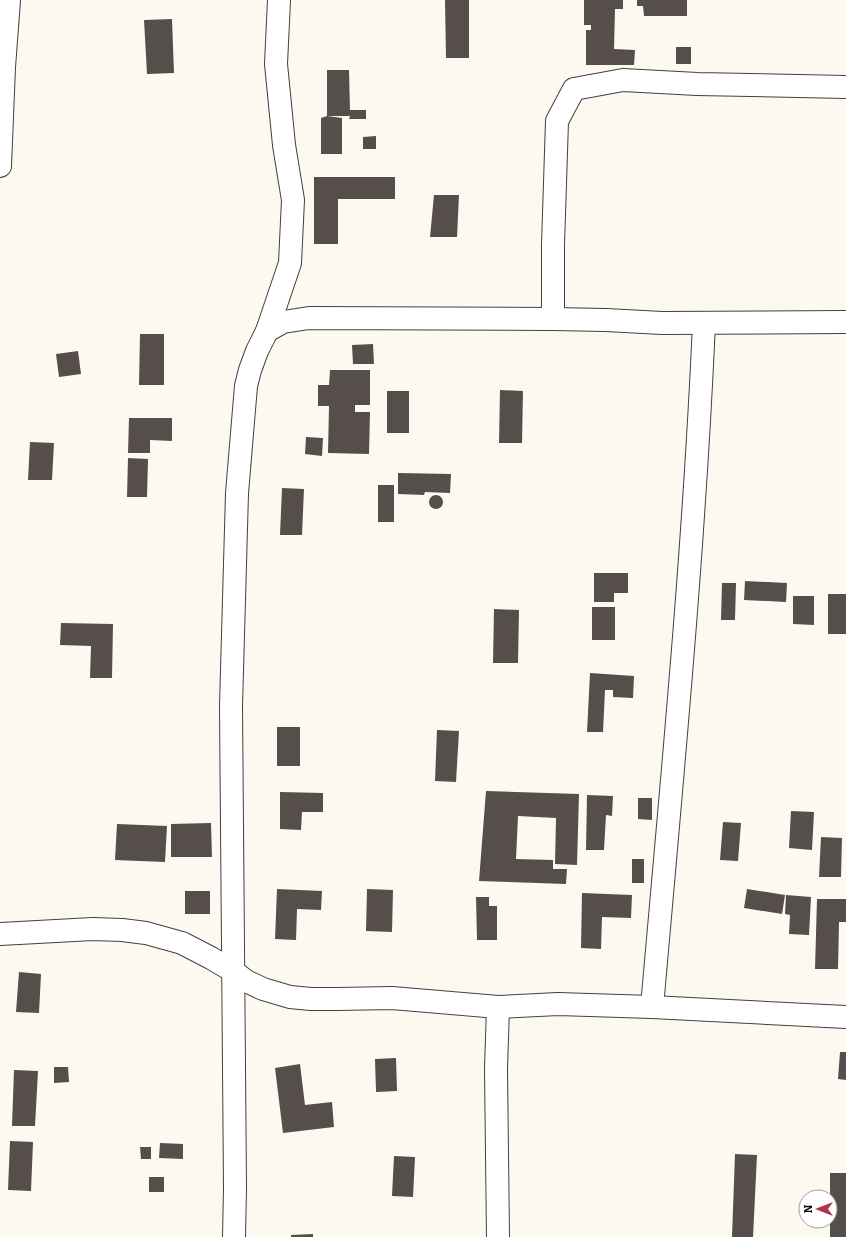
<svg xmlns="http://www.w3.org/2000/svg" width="846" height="1237" font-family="Bitter,serif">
  <rect width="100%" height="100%" fill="#fdf9f0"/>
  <!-- building -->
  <g fill="#554e4b">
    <path d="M445,0H469V58H446Z"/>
    <path d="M584,0H623V9H615L614,49L635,50L634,65H586V30H591V25H584Z"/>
    <path d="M637,0H687V16H644L643,6H637Z"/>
    <path d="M172,19L174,73L147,74L144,20Z"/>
    <rect x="676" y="47" width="15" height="17"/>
    <path d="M327,70H349L350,110H366V119H349L350,116H327Z"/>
    <path d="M327,116L342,118V154H321V118Z"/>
    <path d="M376,136V149H363V137Z"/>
    <path d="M314,177H395V199H338V244H314Z"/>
    <path d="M434,195H459L457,237H430Z"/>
    <path d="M140,334H164V385H139Z"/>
    <path d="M373,344L374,364H353L352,345Z"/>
    <path d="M78,351L81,374L59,377L56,354Z"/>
    <path d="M330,370H370V405H355V412H370L369,454L328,453L329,406H318V385H329Z"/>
    <path d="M500,390L523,391L522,443H499Z"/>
    <rect x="387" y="391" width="22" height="42"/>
    <path d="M129,418H172V441L150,440V453H128Z"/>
    <path d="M306,437L323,438L322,456L305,454Z"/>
    <path d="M30,442L54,443L52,480H28Z"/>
    <path d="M128,458L148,459L147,497H127Z"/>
    <path d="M398,473L451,474L450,493L425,492L424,495L398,494Z"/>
    <rect x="378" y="485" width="16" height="37"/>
    <path d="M282,488L304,489L302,535H280Z"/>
    <circle cx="436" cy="502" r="7"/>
    <path d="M594,573H628V593H614V602H594Z"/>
    <path d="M745,581L787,583L786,602L744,600Z"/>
    <path d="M722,583H736L735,620H721Z"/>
    <rect x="828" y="594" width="18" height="40"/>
    <path d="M793,596H814V625L793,624Z"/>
    <rect x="592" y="607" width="23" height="33"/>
    <path d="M494,609L519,610L518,663H493Z"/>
    <path d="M61,623L113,624L112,678H90L91,646L60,645Z"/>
    <path d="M590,673L634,676L633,698L613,697V690H605L603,732H587Z"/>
    <rect x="277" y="727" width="23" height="39"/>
    <path d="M437,730L459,731L456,782L435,781Z"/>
    <path d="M486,791L579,794L577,865L555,864L556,818L518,816L516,859L553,860V869H567L566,884L479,881Z"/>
    <path d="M280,792L323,793V812H302L301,830L280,829Z"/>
    <path d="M587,795L613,796L612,816L606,815L604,850H586Z"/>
    <path d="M638,798H652V820L638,819Z"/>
    <path d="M791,811L814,812L812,850L789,848Z"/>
    <path d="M723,822L741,823L738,861L720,860Z"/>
    <path d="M211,823L212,857H171V824Z"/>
    <path d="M117,824L167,826L165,862L115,860Z"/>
    <path d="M821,837L842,838L841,877H819Z"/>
    <rect x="632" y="859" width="12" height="24"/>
    <path d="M277,889L322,891L321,910L297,909L296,940L275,939Z"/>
    <path d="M367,889L393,890L392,932L366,931Z"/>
    <path d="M747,889L785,895L782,914L744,908Z"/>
    <rect x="185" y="891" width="25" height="23"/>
    <path d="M582,893L632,895L631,918L602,917L601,949L581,948Z"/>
    <path d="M786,895L811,897L809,935L789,934L790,915L785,914Z"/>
    <path d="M476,897H489V906H497V940H477Z"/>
    <path d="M817,899H846V922H839L838,969H815Z"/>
    <path d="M19,972L41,974L39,1013L16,1012Z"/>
    <path d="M840,1052H846V1080L838,1079Z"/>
    <path d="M396,1058L397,1091L376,1092L375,1059Z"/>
    <path d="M300,1064L305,1105L332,1102L334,1127L283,1133L275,1068Z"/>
    <path d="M54,1067H68L69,1082L54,1083Z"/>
    <path d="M14,1070L38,1071L35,1126H12Z"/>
    <path d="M10,1141L33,1142L31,1191L8,1190Z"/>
    <path d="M160,1143L183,1144V1159L159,1158Z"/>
    <path d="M140,1147H151V1159H141Z"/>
    <path d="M735,1154L757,1155L753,1237H732Z"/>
    <path d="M394,1156L415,1157L413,1197L392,1196Z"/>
    <rect x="830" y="1173" width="16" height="64"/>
    <rect x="149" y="1177" width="15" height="15"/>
    <path d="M313,1234V1237H291V1235Z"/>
  </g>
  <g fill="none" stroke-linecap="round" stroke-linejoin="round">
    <defs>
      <g id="minor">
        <path d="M0,166L4,67L9,0"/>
        <path d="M553,319V245L557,121L574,89L623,80L697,84L846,87"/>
        <path d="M267,331L283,322L309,318L553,319L606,320L662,323L846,322"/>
        <path d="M0,934L93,929L122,930L146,933L182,943L211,958L233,971L246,981L263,989L290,997L311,999H337L392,998L498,1007L558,1004L652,1007L846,1017"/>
        <path d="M652,1007C672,779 694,551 704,323"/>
        <path d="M234,1237L235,1188L231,706L237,493L246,386L250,370L257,351L267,331L290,263L293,200L284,145L276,64L279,0"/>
        <path d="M498,1237L496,1069L498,1007"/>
      </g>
    </defs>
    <!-- minor casing -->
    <use href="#minor" stroke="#404040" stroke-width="24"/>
    <!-- minor -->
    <use href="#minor" stroke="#fff" stroke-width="22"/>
  </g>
  <!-- north arrow -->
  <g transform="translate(818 1209) rotate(270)"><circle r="19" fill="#ffffff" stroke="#9e9e9e"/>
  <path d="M0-3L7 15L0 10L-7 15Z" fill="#ac3649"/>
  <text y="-6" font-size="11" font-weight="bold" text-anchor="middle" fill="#0d0d0d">N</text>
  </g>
</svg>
